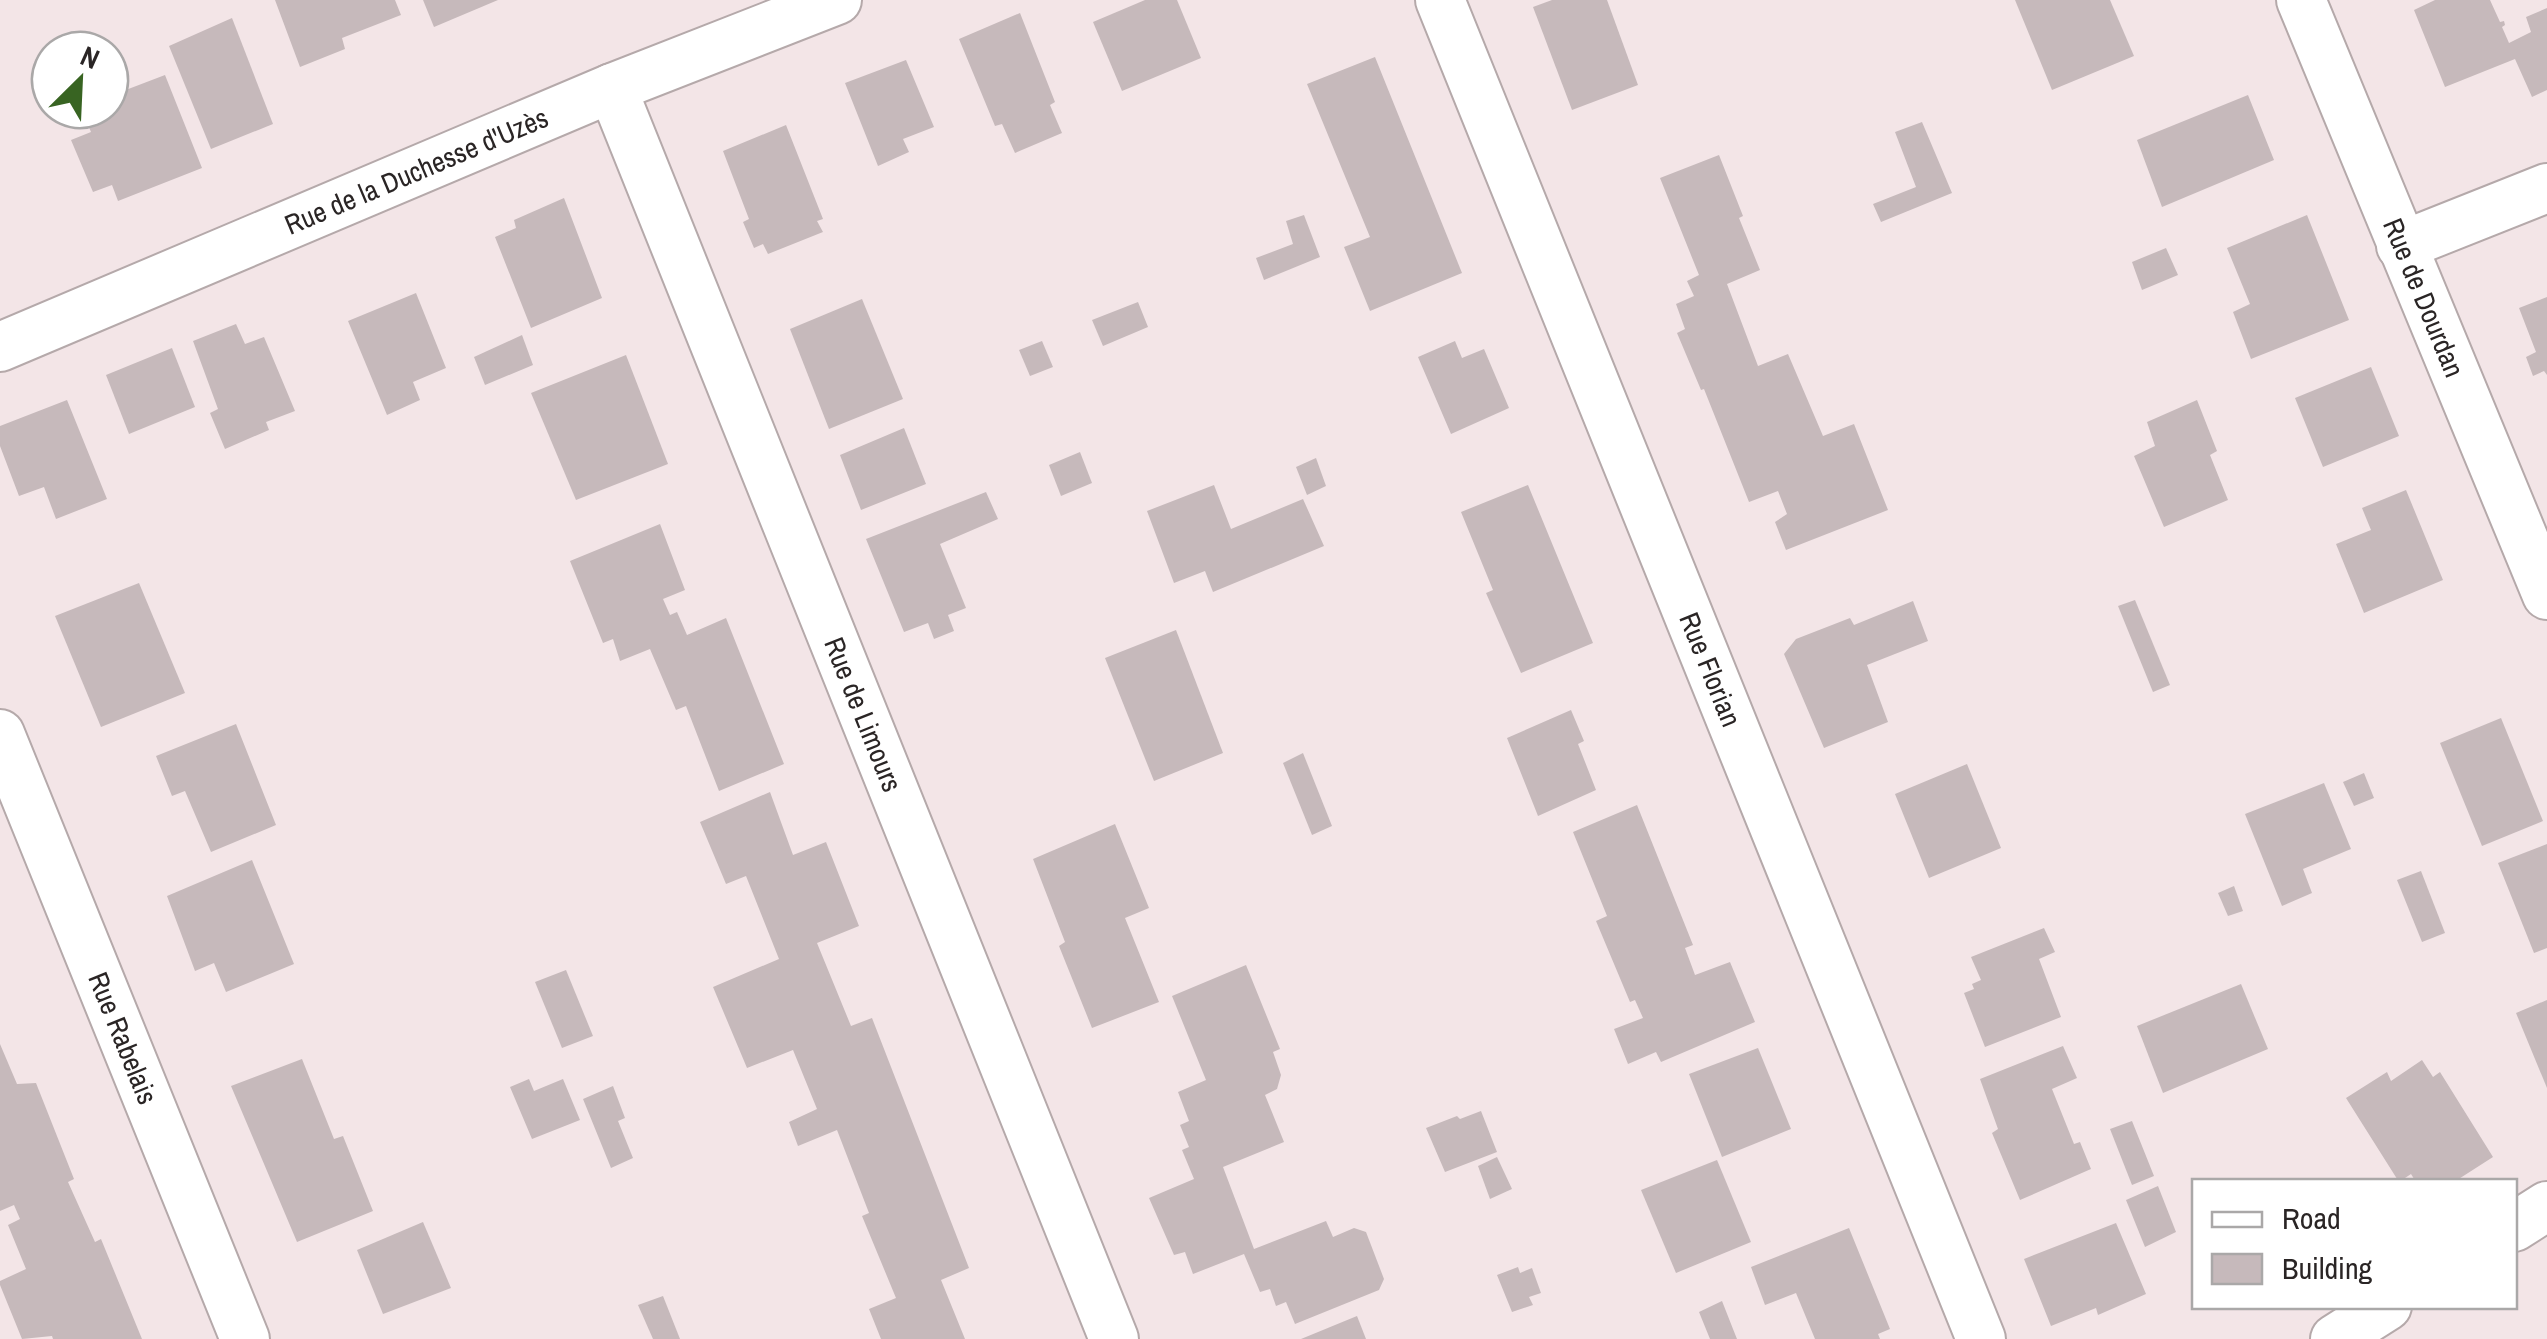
<svg xmlns="http://www.w3.org/2000/svg" width="2547" height="1339" font-family="'Archivo Narrow',sans-serif">
  <rect width="100%" height="100%" fill="#f3e5e7"/>
  <!-- building -->
  <g fill="#c6b9bb">
    <path d="M275,0H395L401,15L342,38L345,49L300,67Z"/>
    <path d="M423,0H498L434,27Z"/>
    <path d="M1145,0H1177L1201,58L1122,91L1093,22Z"/>
    <path d="M1552,0H1607L1638,85L1572,110L1533,7Z"/>
    <path d="M2015,0H2110L2134,56L2052,90Z"/>
    <path d="M2435,0H2490L2500,22L2504,21L2505,25L2502,27L2509,43L2531,32L2526,17L2547,8V90L2532,97L2515,59L2445,87L2414,10Z"/>
    <path d="M1020,13L1055,102L1050,105L1062,133L1015,153L1002,124L995,126L959,39Z"/>
    <path d="M232,18L273,124L211,149L169,46Z"/>
    <path d="M1375,57L1462,273L1370,311L1344,247L1370,237L1307,84Z"/>
    <path d="M906,60L934,127L903,139L909,152L878,166L845,83Z"/>
    <path d="M165,75L202,168L118,201L112,185L93,192L71,140L91,132L82,110H110V96Z"/>
    <path d="M2248,95L2274,160L2162,207L2137,140Z"/>
    <path d="M1922,122L1952,193L1881,222L1873,204L1916,187L1895,132Z"/>
    <path d="M786,125L823,219L817,221L823,232L768,254L763,244L754,248L743,222L749,219L723,151Z"/>
    <path d="M1719,155L1743,216L1739,218L1760,270L1727,284L1758,366L1788,354L1823,436L1854,424L1888,510L1786,550L1775,522L1787,514L1778,491L1749,502L1704,389L1701,390L1677,333L1685,329L1676,304L1694,296L1687,281L1699,275L1660,178Z"/>
    <path d="M564,198L602,298L531,328L495,237L516,228L514,220Z"/>
    <path d="M1304,215L1320,257L1264,280L1256,258L1293,244L1286,221Z"/>
    <path d="M2307,215L2349,320L2251,359L2233,312L2250,304L2227,248Z"/>
    <path d="M2166,248L2178,275L2142,290L2132,262Z"/>
    <path d="M416,293L446,368L413,382L420,400L387,415L348,321Z"/>
    <path d="M2547,297V375L2544,371L2533,376L2526,357L2536,352L2519,308Z"/>
    <path d="M862,299L903,399L829,429L790,329Z"/>
    <path d="M1138,302L1148,327L1103,346L1092,320Z"/>
    <path d="M236,324L245,344L264,337L295,411L266,422L269,430L225,449L210,413L218,409L193,341Z"/>
    <path d="M522,335L533,365L485,385L474,357Z"/>
    <path d="M1042,341L1053,367L1030,376L1019,350Z"/>
    <path d="M1455,341L1462,358L1484,349L1509,408L1451,434L1418,357Z"/>
    <path d="M172,348L195,407L129,434L106,375Z"/>
    <path d="M626,355L668,464L576,500L531,393Z"/>
    <path d="M2371,367L2399,436L2323,467L2295,398Z"/>
    <path d="M67,400L107,499L56,519L44,487L19,496L0,446V426Z"/>
    <path d="M2197,400L2217,451L2210,455L2228,500L2164,527L2134,456L2155,446L2147,422Z"/>
    <path d="M904,428L926,484L861,510L840,455Z"/>
    <path d="M1080,452L1092,483L1061,496L1049,465Z"/>
    <path d="M1316,458L1326,486L1307,495L1296,467Z"/>
    <path d="M1214,485L1231,529L1303,499L1324,546L1213,592L1205,571L1174,583L1147,511Z"/>
    <path d="M1528,485L1593,643L1521,673L1486,593L1493,590L1461,512Z"/>
    <path d="M2406,490L2443,580L2364,613L2336,544L2371,530L2362,508Z"/>
    <path d="M986,492L998,519L940,544L966,608L948,615L954,631L934,639L928,623L904,632L866,539Z"/>
    <path d="M660,524L685,590L663,599L670,615L677,612L687,635L726,618L784,764L719,791L686,706L676,710L650,649L620,661L613,639L603,643L570,561Z"/>
    <path d="M139,583L185,693L101,727L55,616Z"/>
    <path d="M2135,600L2170,685L2153,692L2118,606Z"/>
    <path d="M1913,601L1928,641L1867,665L1888,722L1824,748L1784,654L1796,639L1850,618L1854,625Z"/>
    <path d="M1176,630L1223,753L1154,781L1105,658Z"/>
    <path d="M1571,710L1584,741L1578,744L1596,790L1538,816L1507,738Z"/>
    <path d="M2501,718L2543,821L2482,846L2440,743Z"/>
    <path d="M236,724L276,825L211,852L185,791L172,796L156,756Z"/>
    <path d="M1303,753L1332,826L1312,835L1283,763Z"/>
    <path d="M1967,764L2001,848L1929,878L1895,794Z"/>
    <path d="M2364,773L2374,798L2354,806L2343,782Z"/>
    <path d="M2324,783L2351,849L2303,869L2312,893L2282,906L2245,814Z"/>
    <path d="M770,792L793,855L826,842L859,926L817,943L851,1026L872,1018L969,1268L941,1280L965,1339H881L869,1309L896,1298L862,1216L869,1213L837,1130L798,1146L789,1122L817,1109L793,1050L747,1068L713,987L779,959L746,876L726,884L700,822Z"/>
    <path d="M1637,805L1693,945L1685,948L1695,975L1730,962L1755,1022L1661,1062L1656,1052L1628,1064L1614,1029L1643,1018L1635,1000L1630,1002L1596,921L1607,916L1573,832Z"/>
    <path d="M1115,824L1149,908L1125,918L1159,1002L1092,1028L1059,946L1065,942L1033,859Z"/>
    <path d="M2547,844V948L2534,953L2498,863Z"/>
    <path d="M252,860L294,964L226,992L214,963L195,971L167,896Z"/>
    <path d="M2421,871L2445,933L2422,942L2397,880Z"/>
    <path d="M2234,886L2243,911L2228,916L2218,893Z"/>
    <path d="M2044,928L2055,952L2039,959L2061,1017L1985,1047L1964,993L1974,989L1972,984L1981,980L1971,957Z"/>
    <path d="M1246,965L1280,1049L1273,1052L1281,1075L1277,1089L1265,1095L1284,1142L1223,1167L1254,1249L1326,1221L1333,1237L1354,1228L1366,1232L1384,1279L1379,1290L1295,1324L1286,1302L1276,1306L1270,1289L1260,1292L1244,1254L1193,1274L1185,1252L1174,1255L1149,1198L1194,1179L1182,1150L1189,1147L1180,1125L1189,1121L1178,1092L1206,1080L1172,996Z"/>
    <path d="M566,970L593,1036L562,1048L535,982Z"/>
    <path d="M2241,984L2268,1049L2163,1093L2137,1026Z"/>
    <path d="M2547,1000V1088L2516,1013Z"/>
    <path d="M0,1044L17,1084L36,1083L74,1179L68,1182L95,1242L101,1239L142,1339H53L52,1336L22,1339L0,1285V1281L26,1269L8,1225L20,1219L14,1205L0,1211Z"/>
    <path d="M2063,1046L2077,1078L2052,1089L2074,1144L2080,1142L2091,1169L2020,1200L1992,1133L1998,1129L1980,1079Z"/>
    <path d="M1758,1048L1791,1129L1722,1157L1689,1074Z"/>
    <path d="M302,1059L334,1139L343,1136L373,1211L297,1242L231,1086Z"/>
    <path d="M2422,1060L2433,1077L2440,1072L2493,1157L2454,1182H2416L2411,1174L2399,1182L2346,1098L2387,1072L2391,1081Z"/>
    <path d="M529,1079L534,1091L563,1079L580,1120L532,1139L510,1087Z"/>
    <path d="M613,1086L625,1118L618,1121L633,1158L611,1168L583,1099Z"/>
    <path d="M1481,1111L1497,1152L1445,1172L1426,1128L1457,1116L1460,1119Z"/>
    <path d="M2132,1121L2154,1176L2132,1185L2110,1129Z"/>
    <path d="M1497,1157L1512,1189L1490,1199L1478,1166Z"/>
    <path d="M1717,1160L1751,1242L1676,1273L1641,1190Z"/>
    <path d="M2158,1186L2176,1232L2145,1247L2126,1200Z"/>
    <path d="M423,1222L451,1288L383,1314L357,1250Z"/>
    <path d="M2116,1223L2146,1294L2098,1315L2096,1308L2051,1326L2024,1259Z"/>
    <path d="M1849,1228L1890,1329L1878,1334L1880,1339H1815L1796,1293L1765,1305L1751,1267Z"/>
    <path d="M1518,1267L1520,1273L1532,1268L1541,1293L1529,1297L1533,1305L1512,1312L1497,1275Z"/>
    <path d="M663,1296L680,1339H653L638,1305Z"/>
    <path d="M1722,1301L1733,1329L1737,1339H1710L1699,1312Z"/>
    <path d="M1357,1316L1366,1339H1301Z"/>
  </g>
  <g fill="none" stroke-linecap="round" stroke-linejoin="round">
    <defs>
      <g id="minor">
        <path id="s1" d="M1440,0L1981,1339"/>
        <path id="s2" d="M2301,0L2547,595"/>
        <path id="s3" d="M612,88L1114,1339"/>
        <path d="M2401,246L2547,188"/>
        <path id="s4" d="M0,347L612,88L837,0"/>
        <path id="s5" d="M0,734L245,1339"/>
        <path d="M2514,1227L2547,1206"/>
        <path d="M2335,1339L2387,1306"/>
      </g>
    </defs>
    <!-- minor casing -->
    <use href="#minor" stroke="#b5a9aa" stroke-width="52"/>
    <!-- minor -->
    <use href="#minor" stroke="#fff" stroke-width="48"/>
  </g>
  <g text-anchor="middle" stroke-width="8" stroke-linejoin="round" paint-order="stroke">
    <!-- street labels -->
    <g font-size="28" fill="#2a2525" stroke="#fff">
      <text dy="10" stroke="none"><textPath href="#s4" startOffset="452">Rue de la Duchesse d'Uzès</textPath></text>
      <text dy="10" stroke="none"><textPath href="#s2" startOffset="322">Rue de Dourdan</textPath></text>
      <text dy="10" stroke="none"><textPath href="#s1" startOffset="722">Rue Florian</textPath></text>
      <text dy="10" stroke="none"><textPath href="#s3" startOffset="675">Rue de Limours</textPath></text>
      <text dy="10" stroke="none"><textPath href="#s5" startOffset="328">Rue Rabelais</textPath></text>
    </g>
  </g>
  <!-- legend -->
  <rect x="2192" y="1179" width="325" height="130" fill="#ffffff" stroke="#aaa8a8" stroke-width="2.5"/>
  <rect x="2212" y="1212" width="50" height="15" fill="#ffffff" stroke="#aaa8a8" stroke-width="2.5"/>
  <text x="2282" y="1229" font-size="30" fill="#2a2525">Road</text>
  <rect x="2212" y="1254" width="50" height="30" fill="#c6b9bb" stroke="#aaa8a8" stroke-width="2.5"/>
  <text x="2282" y="1279" font-size="30" fill="#2a2525">Building</text>
  <!-- north arrow -->
  <g transform="translate(80 80) rotate(24)"><circle r="48" fill="#ffffff" stroke="#aaa8a8" stroke-width="2.5"/>
  <path d="M0-8L18 38L0 25L-18 38Z" fill="#386422"/>
  <text y="-15" font-size="28" font-weight="bold" text-anchor="middle" fill="#2a2525">N</text>
  </g>
</svg>
